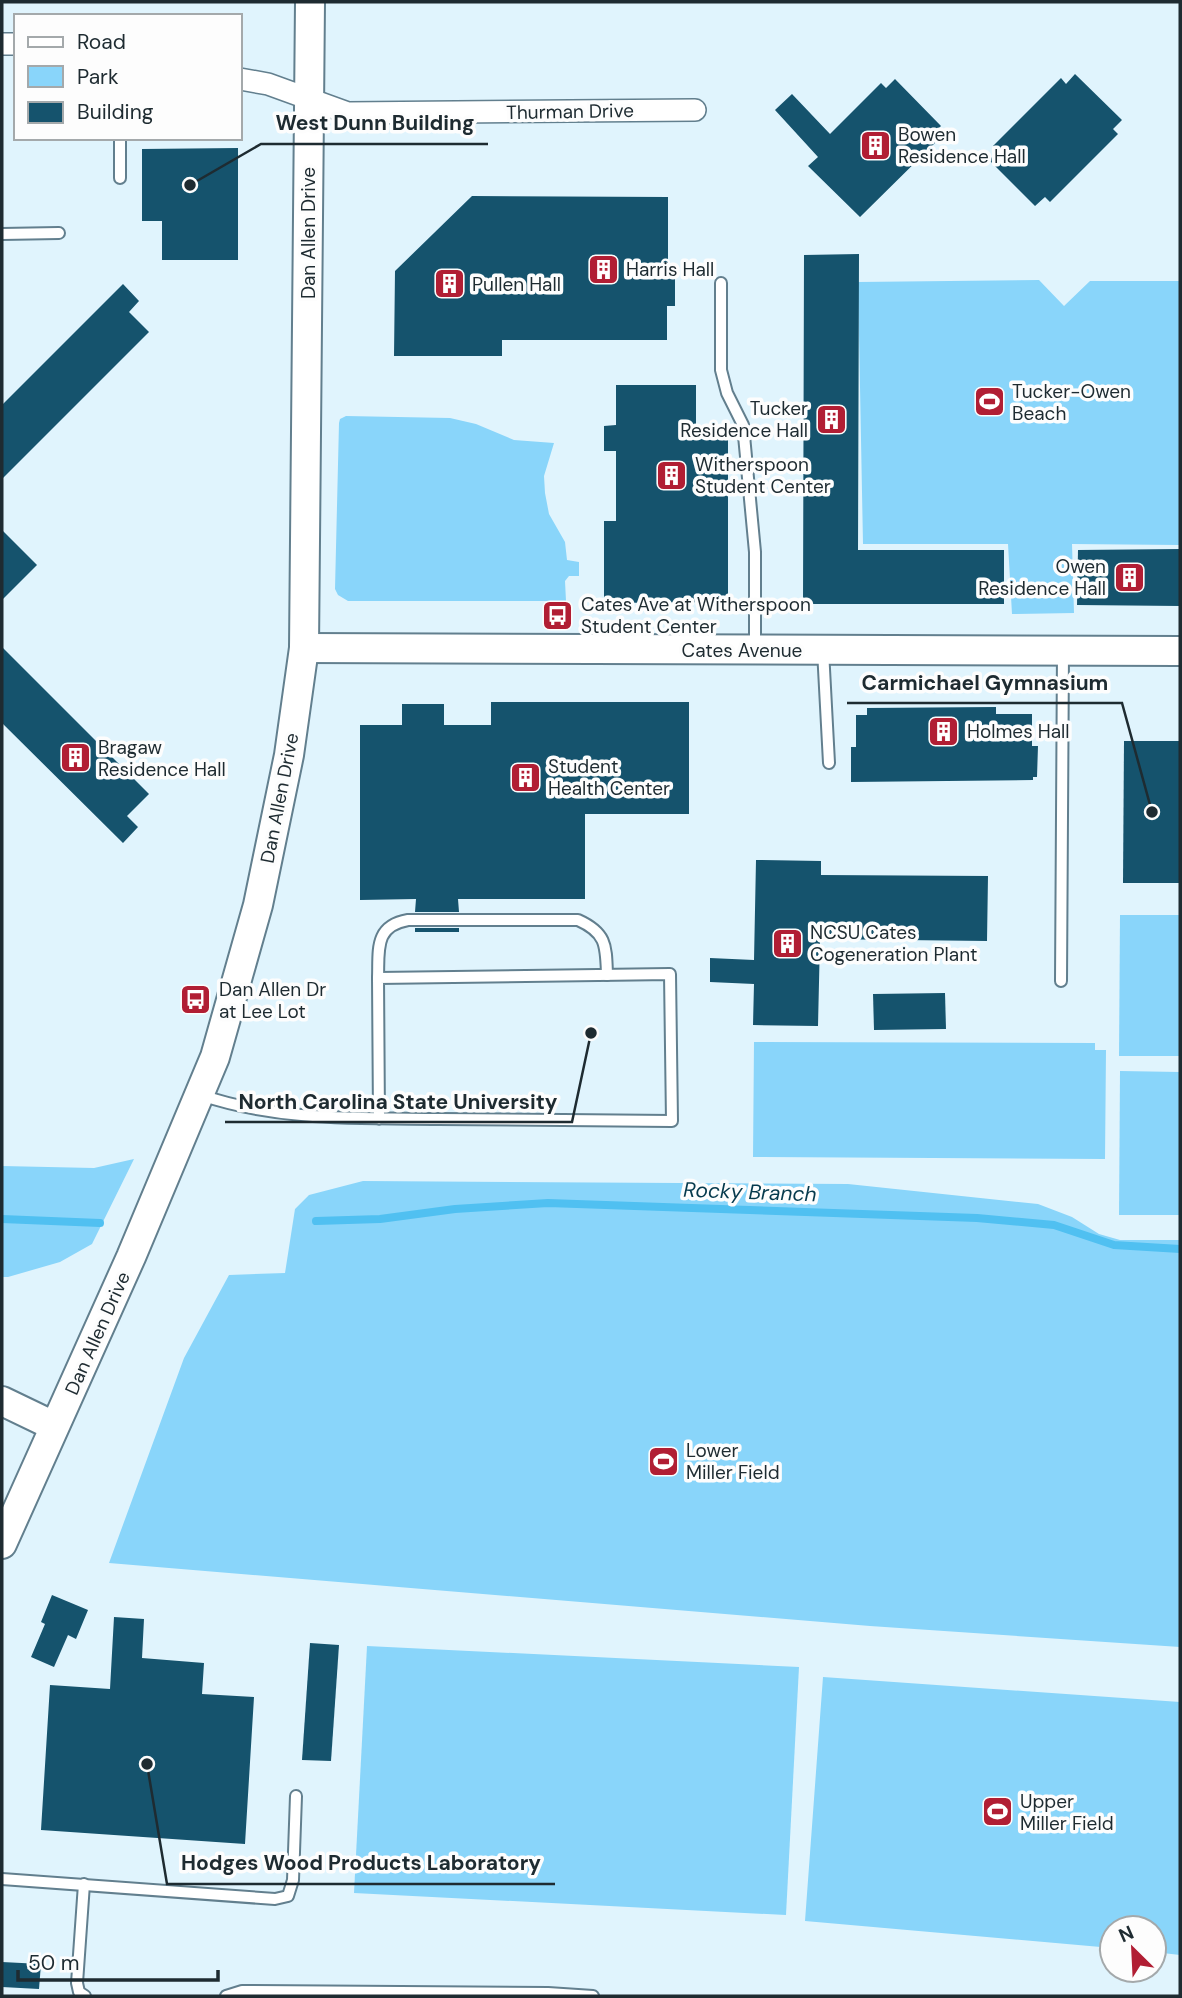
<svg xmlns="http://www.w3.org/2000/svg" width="1182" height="1998" font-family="'DM Sans',sans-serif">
  <rect width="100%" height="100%" fill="#e0f4fd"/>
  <!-- green -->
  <g fill="#89d5fa">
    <path d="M1039,280L1064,306L1090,281H1180V545L1072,544L1074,613L1012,614L1008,544H863L858,282Z"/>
    <path d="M346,416L450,418L476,424L514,440L554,443L544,476L545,493L549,514L565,542L567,560L579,562V576H569L565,581L566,601H348L338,595L335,589L339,423L340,419Z"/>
    <path d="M1120,915H1180V1056H1119Z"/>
    <path d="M754,1042L1095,1043V1050H1106L1105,1159L753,1157Z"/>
    <path d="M1120,1071L1180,1072V1215H1119Z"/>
    <path d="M134,1159L92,1244L60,1262L8,1277H2V1166L94,1168Z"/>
    <path d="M363,1181L848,1184L1038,1204L1072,1217L1099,1234L1120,1240H1180V1647L870,1626L109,1563L184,1358L229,1275L285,1273L295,1209L309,1195Z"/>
    <path d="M367,1646L799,1667L786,1915L354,1893Z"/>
    <path d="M823,1677L1180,1702V1955L1154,1952V1928H1112V1948L805,1921Z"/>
  </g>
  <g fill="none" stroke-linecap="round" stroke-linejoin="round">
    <!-- stream -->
    <g stroke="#50c0f1" stroke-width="8">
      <path d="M2,1219L100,1223"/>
      <path d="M316,1221L380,1219L455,1209L548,1203L977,1218L1054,1225L1114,1245L1180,1249"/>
    </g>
  </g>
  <!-- building -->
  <g fill="#15536d">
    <path d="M1075,74L1122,120L1113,129L1118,134L1050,202L1045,197L1035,206L989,160L998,151L993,146L1061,78L1066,84Z"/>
    <path d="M895,79L941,126L932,135L938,140L860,217L808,166L818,157L775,110L792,94L830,134L881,83L886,88Z"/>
    <path d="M238,148V260H162V221H142V149Z"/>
    <path d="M472,196L668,197V264H675V306H667V340H502V356H394L395,271Z"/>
    <path d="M859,254L858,550H1004V604H803L804,255Z"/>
    <path d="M123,284L139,301L129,312L149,332L2,479V405Z"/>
    <path d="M616,385H696V426L728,425V602L604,603V521H616V451H604V426L616,425Z"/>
    <path d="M2,530L37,565L2,600Z"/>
    <path d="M1180,549V606L1077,605L1078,550Z"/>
    <path d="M2,647L149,794L127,816L138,827L123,843L2,723Z"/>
    <path d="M491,702H689V814H585V899H458L459,912H415L416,899L360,900V725H402V704H444V725H491Z"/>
    <path d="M996,707V714H1032V746H1038L1037,777H1033V780L851,782V747H856V715H867V708Z"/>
    <path d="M1124,741H1180V883H1123Z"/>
    <path d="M756,860L821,861V875L988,876L987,941L820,939L818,1026L753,1025L754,984L710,982V958L754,960Z"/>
    <rect x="415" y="928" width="44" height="4"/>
    <path d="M945,993L946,1029L874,1030L873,994Z"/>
    <path d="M52,1595L88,1610L76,1639L68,1635L54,1667L31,1657L45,1624L41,1622Z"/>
    <path d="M114,1617L144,1619L142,1658L204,1663L202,1694L254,1697L245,1844L41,1830L50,1685L110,1689Z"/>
    <path d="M310,1643L339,1645L331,1761L302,1760Z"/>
    <path d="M2,1962L41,1964L39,1989L2,1987Z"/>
  </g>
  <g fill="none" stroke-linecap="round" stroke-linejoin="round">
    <defs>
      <g id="service">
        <path d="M120,178V138"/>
        <path d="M2,234L59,233"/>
        <path d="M721,283V370L727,393L743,425L755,552V647"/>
        <path d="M823,650L829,763"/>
        <path d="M378,978C379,950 374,926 408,920H578C607,933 606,946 607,975"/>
        <path d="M1061,981L1063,651"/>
        <path d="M201,1095C277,1121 359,1118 438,1119C516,1120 594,1121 672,1121L670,974L378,978L379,1119"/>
        <path d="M2,1879L275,1899L288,1896L293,1880L296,1796"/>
        <path d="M84,1884L77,1983L79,1992L85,1996"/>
        <path d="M226,1996L242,1991L548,1993L593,1996"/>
      </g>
      <g id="minor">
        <path d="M2,44H16"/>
        <path d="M240,79L268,84L348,113L695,110"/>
      </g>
      <g id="tertiary">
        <path d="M304,648L1180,651"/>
        <path d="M2,1401L54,1426"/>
        <path d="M2,1544L131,1257L215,1057L258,905L289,755L304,648L310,2"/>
      </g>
    </defs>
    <!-- service casing -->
    <use href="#service" stroke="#627f8e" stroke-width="14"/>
    <!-- minor casing -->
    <use href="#minor" stroke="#627f8e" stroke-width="24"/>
    <!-- tertiary casing -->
    <use href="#tertiary" stroke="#627f8e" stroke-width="32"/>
    <!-- service -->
    <use href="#service" stroke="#fff" stroke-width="10"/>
    <!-- minor -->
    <use href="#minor" stroke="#fff" stroke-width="21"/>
    <!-- tertiary -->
    <use href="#tertiary" stroke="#fff" stroke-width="28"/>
  </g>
  <!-- icons -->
  <defs>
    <symbol id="building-square" viewBox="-11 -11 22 22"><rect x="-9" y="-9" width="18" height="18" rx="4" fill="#b11e34" stroke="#fdfdfd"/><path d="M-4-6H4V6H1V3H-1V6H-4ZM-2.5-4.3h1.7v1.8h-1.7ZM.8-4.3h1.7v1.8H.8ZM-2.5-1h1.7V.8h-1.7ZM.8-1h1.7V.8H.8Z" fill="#fff"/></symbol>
    <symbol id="stadium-square" viewBox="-11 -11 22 22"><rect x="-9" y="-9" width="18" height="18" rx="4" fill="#b11e34" stroke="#fdfdfd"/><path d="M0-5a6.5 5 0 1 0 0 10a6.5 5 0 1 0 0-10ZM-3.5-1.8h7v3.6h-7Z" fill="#fff"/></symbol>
    <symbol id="bus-square" viewBox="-11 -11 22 22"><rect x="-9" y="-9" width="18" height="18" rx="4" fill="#b11e34" stroke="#fdfdfd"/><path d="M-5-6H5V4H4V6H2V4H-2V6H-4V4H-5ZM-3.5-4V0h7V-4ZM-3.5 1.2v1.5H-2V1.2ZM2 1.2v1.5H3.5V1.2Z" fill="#fff"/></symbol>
  </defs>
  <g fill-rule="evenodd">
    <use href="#building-square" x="858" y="128" width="35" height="35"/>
    <use href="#building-square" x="586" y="252" width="35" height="35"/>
    <use href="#building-square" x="432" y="266" width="35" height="35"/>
    <use href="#stadium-square" x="972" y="384" width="35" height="35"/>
    <use href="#building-square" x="814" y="402" width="35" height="35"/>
    <use href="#building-square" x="654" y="458" width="35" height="35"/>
    <use href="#building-square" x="1112" y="560" width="35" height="35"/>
    <use href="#bus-square" x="540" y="598" width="35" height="35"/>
    <use href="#building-square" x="926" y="714" width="35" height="35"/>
    <use href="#building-square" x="58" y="740" width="35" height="35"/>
    <use href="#building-square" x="508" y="760" width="35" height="35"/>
    <use href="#building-square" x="770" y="926" width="35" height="35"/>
    <use href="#bus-square" x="178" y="982" width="35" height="35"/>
    <use href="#stadium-square" x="646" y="1444" width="35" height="35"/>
    <use href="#stadium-square" x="980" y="1794" width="35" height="35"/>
  </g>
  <g text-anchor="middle" stroke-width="7" stroke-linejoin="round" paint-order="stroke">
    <!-- street labels -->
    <g font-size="19" fill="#1e2b31" stroke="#fdfdfd">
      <text transform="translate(570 111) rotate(-1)" y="7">Thurman Drive</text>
      <text transform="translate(308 233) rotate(-90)" y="7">Dan Allen Drive</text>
      <text x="742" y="657">Cates Avenue</text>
      <text transform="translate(279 798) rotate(-79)" y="7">Dan Allen Drive</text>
      <text transform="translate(97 1333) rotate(-66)" y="7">Dan Allen Drive</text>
    </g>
    <!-- poi labels -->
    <g font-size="19" fill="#1e2b31" stroke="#fdfdfd" text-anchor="start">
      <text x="898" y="141">Bowen<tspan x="898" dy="22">Residence Hall</tspan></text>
      <text x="626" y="276">Harris Hall</text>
      <text x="472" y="291">Pullen Hall</text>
      <text x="1012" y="398">Tucker-Owen<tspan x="1012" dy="22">Beach</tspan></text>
      <text x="808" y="415" text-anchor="end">Tucker<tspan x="808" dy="22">Residence Hall</tspan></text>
      <text x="695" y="471">Witherspoon<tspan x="695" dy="22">Student Center</tspan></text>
      <text x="1106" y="573" text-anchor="end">Owen<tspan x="1106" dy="22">Residence Hall</tspan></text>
      <text x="581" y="611">Cates Ave at Witherspoon<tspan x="581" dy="22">Student Center</tspan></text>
      <text x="967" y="738">Holmes Hall</text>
      <text x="98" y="754">Bragaw<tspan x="98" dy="22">Residence Hall</tspan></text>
      <text x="548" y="773">Student<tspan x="548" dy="22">Health Center</tspan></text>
      <text x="810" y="939">NCSU Cates<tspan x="810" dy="22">Cogeneration Plant</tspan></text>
      <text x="219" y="996">Dan Allen Dr<tspan x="219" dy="22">at Lee Lot</tspan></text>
      <text x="686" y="1457">Lower<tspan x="686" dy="22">Miller Field</tspan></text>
      <text x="1020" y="1808">Upper<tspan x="1020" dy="22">Miller Field</tspan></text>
    </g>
    <!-- water labels -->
    <g font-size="21" font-style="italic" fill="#063a4d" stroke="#fdfdfd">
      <text transform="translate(750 1192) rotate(2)" y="7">Rocky Branch</text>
    </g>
  </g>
  <!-- callouts -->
  <path fill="none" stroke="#1e2b31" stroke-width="2.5" d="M190 185L261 144H488M1152 812L1122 703H847M591 1033L572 1122H225M147 1764L167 1884H555"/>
  <g fill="#1e2b31" stroke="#fdfdfd" stroke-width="2.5">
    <circle cx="190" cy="185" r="7"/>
    <circle cx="1152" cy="812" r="7"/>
    <circle cx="591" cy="1033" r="7"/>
    <circle cx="147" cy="1764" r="7"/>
  </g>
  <g font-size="21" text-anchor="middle" font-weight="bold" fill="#1e2b31" stroke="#fdfdfd" stroke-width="7" stroke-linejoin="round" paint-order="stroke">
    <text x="375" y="130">West Dunn Building</text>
    <text x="985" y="690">Carmichael Gymnasium</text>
    <text x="398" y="1109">North Carolina State University</text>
    <text x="361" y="1870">Hodges Wood Products Laboratory</text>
  </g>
  <!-- border -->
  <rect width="1182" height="1998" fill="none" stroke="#1e2b31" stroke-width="7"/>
  <!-- legend -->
  <rect x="14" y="14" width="228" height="126" fill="#fdfdfd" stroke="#a4a9ab" stroke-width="2"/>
  <rect x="28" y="37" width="35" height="10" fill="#ffffff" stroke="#a4a9ab" stroke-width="2"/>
  <text x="77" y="49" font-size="21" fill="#1e2b31">Road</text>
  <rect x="28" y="66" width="35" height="21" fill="#89d5fa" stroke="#a4a9ab" stroke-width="2"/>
  <text x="77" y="84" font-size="21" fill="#1e2b31">Park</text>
  <rect x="28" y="102" width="35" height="21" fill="#15536d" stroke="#a4a9ab" stroke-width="2"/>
  <text x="77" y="119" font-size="21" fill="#1e2b31">Building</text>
  <!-- north arrow -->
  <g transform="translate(1133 1949) rotate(336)"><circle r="33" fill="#fdfdfd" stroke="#a4a9ab" stroke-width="2"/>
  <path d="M0-5L12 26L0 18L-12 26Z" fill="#b11e34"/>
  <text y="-10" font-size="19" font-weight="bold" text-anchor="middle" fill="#1e2b31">N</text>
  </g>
  <!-- scale -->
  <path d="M18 1970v10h200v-10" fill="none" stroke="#1e2b31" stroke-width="3.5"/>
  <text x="28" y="1970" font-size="21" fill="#1e2b31" stroke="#fdfdfd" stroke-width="5" paint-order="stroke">50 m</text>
</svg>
